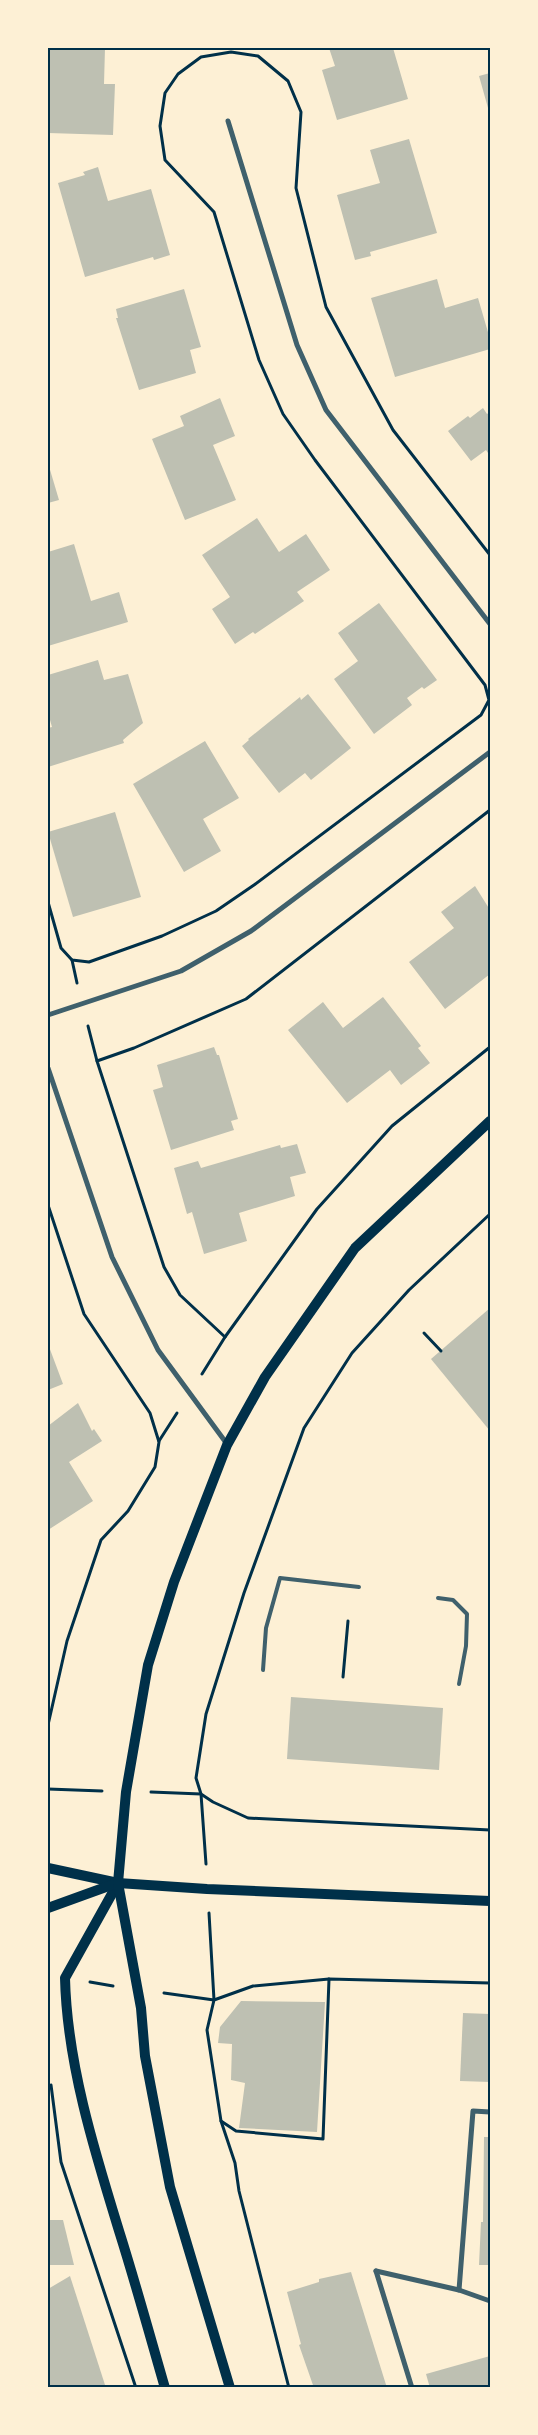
<svg xmlns="http://www.w3.org/2000/svg" width="538" height="2435" font-family="Roboto,sans-serif">
  <rect width="100%" height="100%" fill="#fdf0d5"/>
  <!-- building -->
  <g fill="#bec0b2">
    <path d="M48,48H105L104,84H115L113,135L48,133Z"/>
    <path d="M329,48H393L408,99L337,120L322,70L335,66Z"/>
    <path d="M490,73V115L479,76Z"/>
    <path d="M409,139L437,233L370,252L371,256L355,260L337,195L380,183L370,150Z"/>
    <path d="M98,167L108,201L151,189L170,255L154,260L153,257L85,277L58,183L85,175L83,172Z"/>
    <path d="M437,279L445,308L478,298L490,339V349L395,377L371,298Z"/>
    <path d="M184,289L201,347L190,350L196,373L139,390L116,318H118L116,309Z"/>
    <path d="M220,398L235,436L213,445L236,500L185,520L152,439L184,426L180,416Z"/>
    <path d="M483,408L487,414L490,412V456L486,450L471,461L448,431L468,416L470,418Z"/>
    <path d="M48,463L59,500L48,503Z"/>
    <path d="M257,518L279,552L306,534L330,570L297,592L304,601L255,634L253,632L235,644L212,609L230,597L202,555Z"/>
    <path d="M74,544L91,601L119,592L128,622L48,646V552Z"/>
    <path d="M379,603L437,680L424,689L422,687L407,698L412,705L374,734L334,679L358,661L338,633Z"/>
    <path d="M98,660L104,680L128,674L143,723L123,740L124,743L48,767V728L52,727L48,713V675Z"/>
    <path d="M308,694L351,748L311,780L305,773L279,793L242,746L249,740L248,739L300,697L301,700Z"/>
    <path d="M205,741L239,798L203,819L221,851L184,872L133,784Z"/>
    <path d="M115,812L141,897L73,917L48,832Z"/>
    <path d="M475,886L490,910V974L445,1009L409,962L454,928L441,912Z"/>
    <path d="M383,997L421,1046L418,1048L430,1063L401,1085L390,1070L347,1103L288,1030L323,1002L343,1028Z"/>
    <path d="M214,1047L217,1055H219L238,1119L231,1121L234,1130L171,1150L153,1090L163,1087L157,1065Z"/>
    <path d="M297,1144L306,1173L290,1177L295,1196L239,1213L247,1241L204,1254L192,1212L187,1214L174,1168L198,1161L201,1168L280,1145L281,1148Z"/>
    <path d="M490,1308V1431L431,1359Z"/>
    <path d="M48,1344L63,1384L48,1390Z"/>
    <path d="M78,1403L92,1431L94,1429L102,1441L69,1462L93,1501L48,1530V1426Z"/>
    <path d="M291,1697L443,1708L439,1770L287,1759Z"/>
    <path d="M241,2001L325,2002L317,2132L239,2128L245,2083L231,2080L232,2044L218,2043L220,2027Z"/>
    <path d="M463,2013L490,2014V2082L460,2081Z"/>
    <path d="M484,2137H490V2265H479L481,2222H483Z"/>
    <path d="M48,2220H63L74,2265H48Z"/>
    <path d="M351,2272L387,2388H314L299,2345L301,2344L287,2292L319,2282V2279Z"/>
    <path d="M70,2276L106,2388H48V2289Z"/>
    <path d="M490,2356V2388H430L426,2374Z"/>
  </g>
  <g fill="none" stroke-linecap="round" stroke-linejoin="round">
    <!-- path -->
    <g stroke="#003049" stroke-width="3">
      <path d="M48,902L61,948L72,960L89,962L162,936L216,911L254,885L481,715L489,700L485,685L315,460L283,414L259,360L214,212L165,160L160,126L165,93L178,74L201,57L231,52L258,56L288,81L301,112L296,188L326,307L393,430L490,555"/>
      <path d="M72,960L77,983"/>
      <path d="M88,1026L97,1061"/>
      <path d="M48,1205L84,1314L150,1413L159,1442L155,1467L128,1511L101,1540L67,1641L48,1725"/>
      <path d="M490,1214L409,1290L352,1353L304,1428L244,1593L206,1714L196,1778L201,1794L213,1802L248,1818L490,1830"/>
      <path d="M424,1333L441,1351"/>
      <path d="M225,1337L180,1295L164,1267L97,1061L134,1048L246,999L490,810"/>
      <path d="M202,1374L225,1337L317,1209L392,1126L490,1047"/>
      <path d="M159,1441L177,1413"/>
      <path d="M343,1677L348,1621"/>
      <path d="M48,1789L102,1791"/>
      <path d="M151,1792L201,1794L206,1864"/>
      <path d="M90,1982L113,1986"/>
      <path d="M164,1993L214,2000L209,1913"/>
      <path d="M51,2085L61,2162L136,2388"/>
      <path d="M221,2121L236,2131L323,2139L329,1979"/>
      <path d="M289,2388L239,2191L235,2163L221,2121L207,2030L214,2000L253,1986L329,1979L490,1983"/>
    </g>
    <!-- service -->
    <g stroke="#3f606c" stroke-width="4">
      <path d="M438,1598L453,1600L467,1614L466,1646L459,1684"/>
      <path d="M263,1670L266,1628L280,1578L359,1587"/>
    </g>
    <!-- minor -->
    <g stroke="#3f606c" stroke-width="5">
      <path d="M228,121L297,345L326,410L490,624"/>
      <path d="M48,1015L181,971L251,931L490,752"/>
      <path d="M48,1068L112,1257L158,1350L227,1444"/>
      <path d="M376,2271L412,2388"/>
      <path d="M376,2271L459,2290L490,2301"/>
      <path d="M459,2290L473,2111L490,2112"/>
    </g>
    <!-- secondary -->
    <g stroke="#003049" stroke-width="10">
      <path d="M48,1868L118,1883L207,1889L490,1901"/>
      <path d="M118,1883L65,1978C67,2064 95,2153 120,2234C136,2285 150,2336 165,2388"/>
      <path d="M48,1908L117,1883"/>
      <path d="M230,2388L170,2187L145,2056L141,2008L118,1883L126,1792L148,1665L174,1582L227,1445L265,1377L355,1248L490,1121"/>
    </g>
  </g>
  <!-- border -->
  <rect width="538" height="2435" fill="none" stroke="#fdf0d5" stroke-width="98"/>
  <rect x="49" y="49" width="440" height="2337" fill="none" stroke="#003049" stroke-width="2"/>
</svg>
